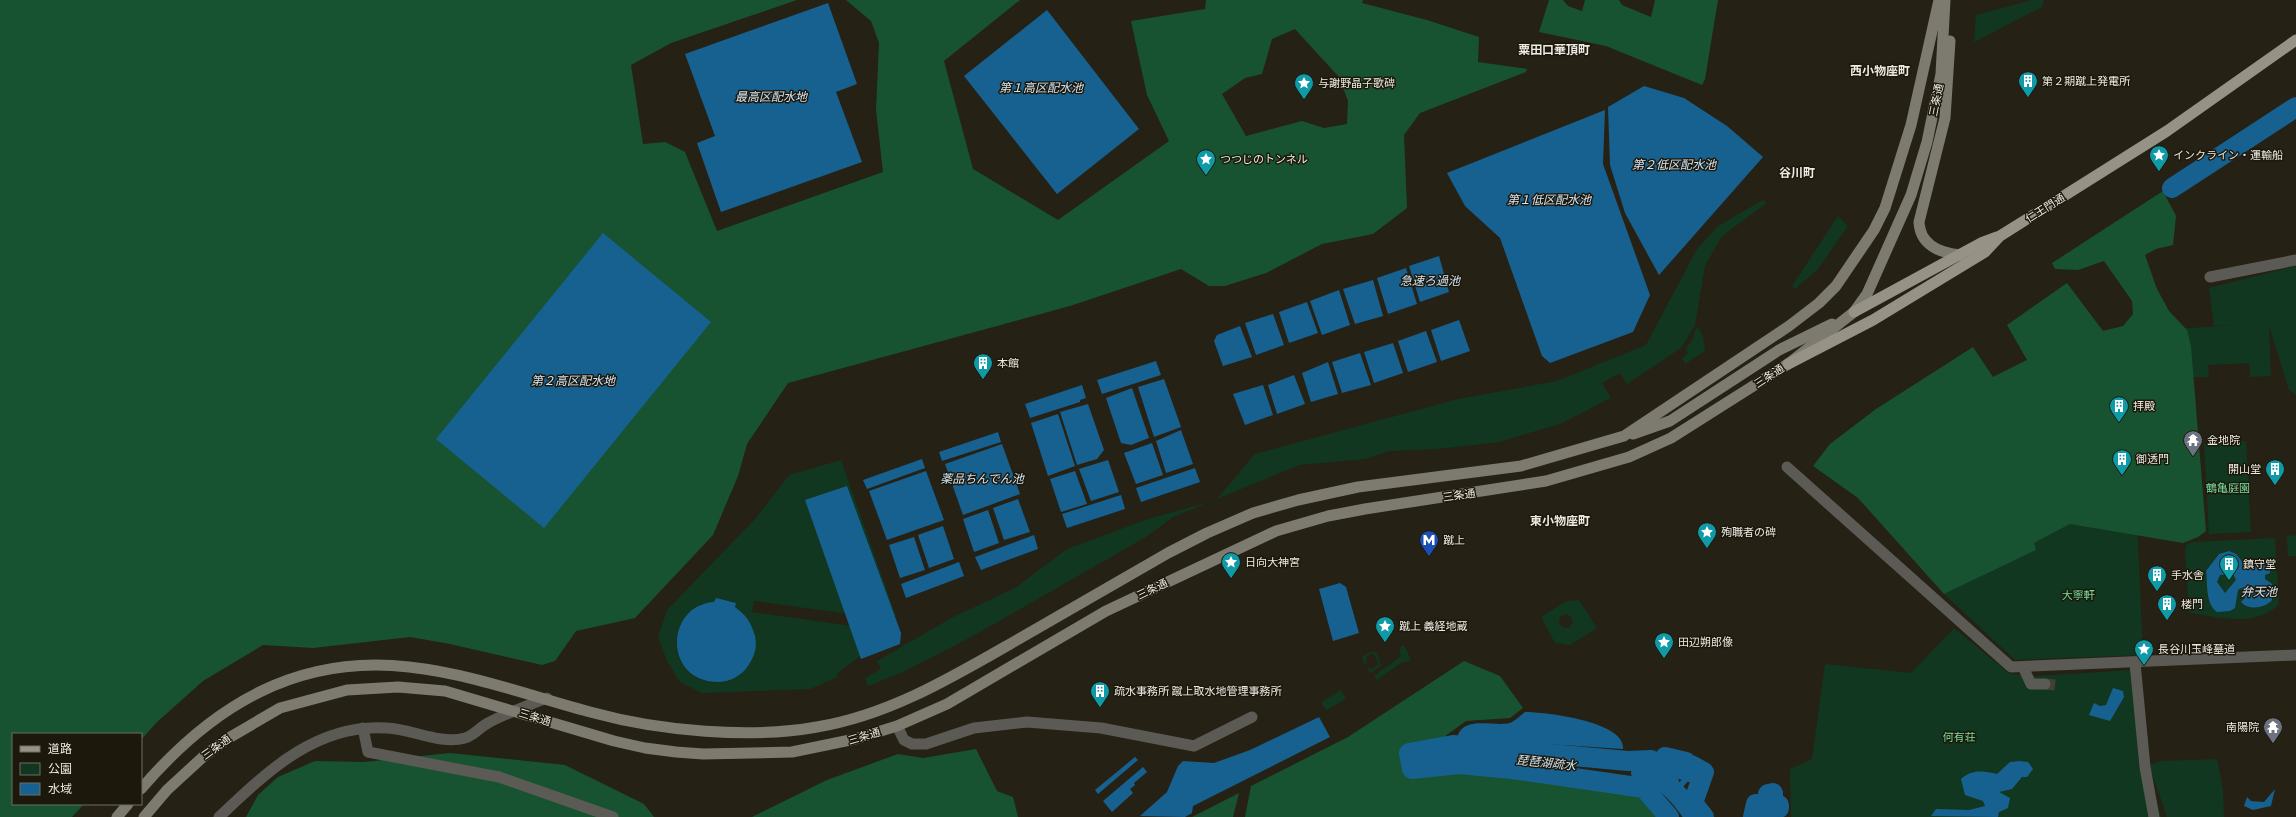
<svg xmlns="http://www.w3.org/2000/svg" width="2296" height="817" font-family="'IBM Plex Sans','Noto Sans JP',sans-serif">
  <rect width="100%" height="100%" fill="#252115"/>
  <!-- green -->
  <g fill="#113720" fill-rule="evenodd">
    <path d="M2032,0H2044L2042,7L1974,42L1976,15Z"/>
    <path d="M1763,200L1767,203L1722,236L1705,266L1695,325L1681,348L1627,384L1620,373L1602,383L1611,398L1560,424L1499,442L1438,449L1389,451L1365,459L1299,465L1173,517L1146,537L973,636L903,672L868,686L865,678L881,669L877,661L953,617L1015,588L1067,549L1148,519L1216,500L1255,454L1458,399L1557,381L1646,345L1697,249L1718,226Z"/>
    <path d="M1838,216L1848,226L1818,269L1795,289L1792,286Z"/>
    <path d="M2296,266V395L2289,390L2269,326L2271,376L2250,377L2249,363L2208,365L2209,377L2179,378L2176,329L2232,325L2214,326L2209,288Z"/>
    <path d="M1697,326L1703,336L1705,351L1685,364L1682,358L1688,353L1686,349L1692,340Z"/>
    <path d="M2246,441L2251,532L2209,534L2204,444Z"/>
    <path d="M841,460L896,616L871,617L754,601L752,612L882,630L867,651L837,673L838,677L810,689L702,693L680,682L667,661L658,637L667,610L756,518L789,475ZM731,601L736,603L735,607L744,614L724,682C717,682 709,683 702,680C670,668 668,623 698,607C709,602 720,602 731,601Z"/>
    <path d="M2137,520L2143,655L2015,660L1944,594L2036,550L2034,543L2070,524Z"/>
    <path d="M2296,535V556H2288L2287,536Z"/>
    <path d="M2275,538L2279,604C2259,627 2215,618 2189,612L2185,550L2187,544L2193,542Z"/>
    <path d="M1579,600L1597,628L1570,645L1555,643L1541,617L1566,601ZM1566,614L1571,617L1573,622L1569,628H1563L1559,623L1560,617Z"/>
    <path d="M1954,628L2010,674L2034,676L2132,670L2139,765L2146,789L2158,805L2161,817H1791L1790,769L1812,759L1825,664L1911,673Z"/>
    <path d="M1402,645L1406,648L1411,660L1401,663L1377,680L1374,676L1401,656L1399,651Z"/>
    <path d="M1372,651L1377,653L1381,666L1370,673L1367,667L1371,669L1379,664L1373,653L1366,657L1367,663L1364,664L1362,657Z"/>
    <path d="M1341,690L1346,699L1326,710L1321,702Z"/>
    <path d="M2217,759L2223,790L2224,817H2167L2149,765L2161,761Z"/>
  </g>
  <!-- forest -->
  <g fill="#175331" fill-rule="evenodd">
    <path d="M0,0H797L671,43L631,65L643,144L665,142L685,152L717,231L883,172L876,110L879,43L871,21L846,0H1020L944,61L973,169L1058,220L1169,141L1147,95L1131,21L1205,9L1206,0H1363L1362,3L1427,20L1479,37L1478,62L1527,69L1526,72L1420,113L1404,135L1407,208L1373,234L1322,244L1266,273L1225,286H1209L1181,269L1070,306L788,383L747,444L738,476L713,535L635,618L576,631L555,661L542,665L450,644L410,637L313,648L263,645L203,681L157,722L141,740V734H13V804H84L72,817H0ZM1295,29L1339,77L1348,101L1347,124L1324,128L1302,121L1246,136L1222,94L1245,78L1262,74L1272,39Z"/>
    <path d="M1549,0H1563L1568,6L1582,11L1585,0H1619L1622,5L1651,17L1655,0H1718L1705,79L1702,85L1606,46L1539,32Z"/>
    <path d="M2163,191L2176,216L2173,245L2156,249L2145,255L2157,289L2169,311L2187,330L2191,346L2206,531L2198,537L2183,543L2070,524L2034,543L2036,550L1944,594L1858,498L1813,466L1830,444L1876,409L1973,347L1993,377L2027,360L2007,325L2067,283L2103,331L2123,326L2133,314L2132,301L2104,261L2078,270L2055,269L2052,263Z"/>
    <path d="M1464,661L1500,676L1523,708L1510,718L1466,721L1437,742L1407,750L1410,772L1459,765L1600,782L1642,791L1665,817H1245L1251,786L1348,737Z"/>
    <path d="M976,749L997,791L1013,797L1018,817H752L827,780L898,754L923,758Z"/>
    <path d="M450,753L565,765L644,804L654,817H246L258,795L278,777L315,761L364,762Z"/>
    <path d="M1239,793L1233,817H1192Z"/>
  </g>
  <!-- water -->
  <g fill="#176191" fill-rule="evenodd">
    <path d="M828,3L857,84L836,92L862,162L721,212L697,143L715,136L685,54Z"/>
    <path d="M1047,10L1139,129L1057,194L964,76Z"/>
    <path d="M1644,86L1684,98L1727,126L1763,157L1659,275L1625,213L1610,165L1608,107Z"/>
    <path d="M1605,110L1603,164L1650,295L1633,332L1550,363L1542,356L1500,238L1465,206L1447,173Z"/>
    <path d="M603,233L711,322L544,528L436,439Z"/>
    <path d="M1439,256L1449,292L1420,302L1409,266Z"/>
    <path d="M1406,268L1417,304L1388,314L1377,278Z"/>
    <path d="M1373,280L1383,316L1355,324L1343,289Z"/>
    <path d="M1339,290L1350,325L1322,335L1310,301Z"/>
    <path d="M1307,302L1318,333L1289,343L1279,312Z"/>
    <path d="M1273,314L1284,345L1256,355L1245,323Z"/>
    <path d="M1459,320L1470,351L1441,361L1431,330Z"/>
    <path d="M1240,326L1252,357L1223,366L1214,341L1217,335Z"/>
    <path d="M1426,331L1437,362L1408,372L1398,341Z"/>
    <path d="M1393,343L1403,373L1374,383L1364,352Z"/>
    <path d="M1360,353L1371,385L1342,393L1332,362Z"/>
    <path d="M1156,361L1161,375L1102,394L1097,380Z"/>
    <path d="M1328,362L1338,394L1311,402L1302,373Z"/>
    <path d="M1294,375L1305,404L1277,414L1268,385Z"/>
    <path d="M1164,379L1181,427L1154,437L1138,387Z"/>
    <path d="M1082,385L1086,398L1080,400V402L1030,418L1025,404Z"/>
    <path d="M1263,385L1273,415L1245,425L1233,394Z"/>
    <path d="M1132,388L1149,438L1131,445L1121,443L1106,398Z"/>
    <path d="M1088,404L1104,450L1097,459L1077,465L1060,412Z"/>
    <path d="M1058,414L1075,466L1048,476L1031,423Z"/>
    <path d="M1181,430L1193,464L1166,473L1156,441Z"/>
    <path d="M998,432L1001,442L942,461L939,452Z"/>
    <path d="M1152,443L1163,475L1136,484L1124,453Z"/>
    <path d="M1002,444L1020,494L963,515L945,464Z"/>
    <path d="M922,459L925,468L867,489L863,480Z"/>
    <path d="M1108,460L1119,492L1091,501L1079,469Z"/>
    <path d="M1195,468L1200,482L1141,502L1136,488Z"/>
    <path d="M926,471L944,520L887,540L869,491Z"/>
    <path d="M1075,471L1087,504L1061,512L1050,479Z"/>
    <path d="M847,486L901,633L900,644L861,659L805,500Z"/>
    <path d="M1121,495L1125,509L1067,528L1062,514Z"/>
    <path d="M1018,499L1030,532L1004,540L993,508Z"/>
    <path d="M988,510L999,543L974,552L963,519Z"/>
    <path d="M943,526L954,559L929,568L918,535Z"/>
    <path d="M1034,535L1038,549L981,570L975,557Z"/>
    <path d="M914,537L925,570L900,578L889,545Z"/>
    <path d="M2229,551L2236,554L2246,566H2254L2258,563L2270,567V573L2265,575V579L2272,584V600C2265,608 2249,611 2241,602L2245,598V592L2241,588L2238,590L2235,608L2230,611L2217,612C2205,603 2208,585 2206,571L2219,554ZM2233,574L2236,580L2225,593L2217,582L2220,575Z"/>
    <path d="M959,562L964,576L906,598L901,584Z"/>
    <path d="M1340,583L1346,587L1359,633L1333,641L1319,589Z"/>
    <path d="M716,598L736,603L735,607C746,615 751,622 755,636C758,649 753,660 745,670C738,677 729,682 718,682C664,682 664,606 714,602Z"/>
    <path d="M2113,688L2123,691L2124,697L2110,721L2089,715L2094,703L2100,706L2106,705Z"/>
    <path d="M1525,712C1544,712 1626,721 1623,749L1457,738C1463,715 1492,727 1510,723C1515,721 1521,715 1525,712Z"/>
    <path d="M1319,717L1330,737L1193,806L1192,813L1185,817L1140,816L1167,792L1178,766L1183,761L1214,763L1250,750Z"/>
    <path d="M1135,757L1138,760L1098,794L1095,790Z"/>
    <path d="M2019,761L2028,762L2033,769L2027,777H2022L2012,789L1999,792L2010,798L2008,808L1999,812L1998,817L1931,816L1936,809L1969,810L1985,806L1983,801L1965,795L1961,779C1972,769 1984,771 1997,774L2010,762Z"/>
    <path d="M1143,767L1147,772L1134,783L1135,785L1130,789L1133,793L1112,812L1103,801Z"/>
    <path d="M2275,789L2271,806L2253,810L2244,806L2247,797L2251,801L2264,802Z"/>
  </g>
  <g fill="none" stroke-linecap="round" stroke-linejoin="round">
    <!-- stream -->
    <g stroke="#176191" stroke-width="5.5">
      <path d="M1675,790L1677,768L1681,761"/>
      <path d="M1675,791L1692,773L1695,766"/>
    </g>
    <!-- canal -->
    <g stroke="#176191" stroke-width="20">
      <path d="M2172,188L2296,107"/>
      <path d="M1641,773C1664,774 1683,800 1695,817"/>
      <path d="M1669,817L1644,788L1512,769L1459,764L1412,769L1409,753L1453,745L1628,761L1651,760L1664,770L1670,767L1665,757L1686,762L1684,770L1688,772L1691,765L1704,772L1693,803L1704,817"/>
      <path d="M1753,817L1756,804L1768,803V794L1773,793V805H1779V808L1758,809L1756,817"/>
    </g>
    <!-- minor-tunnel -->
    <path stroke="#433f34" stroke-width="11" stroke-dasharray="11 5.5" stroke-linecap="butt" d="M2045,684L2055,685"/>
    <!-- minor -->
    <g stroke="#5c5a54" stroke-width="11">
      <path d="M2210,277L2296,260"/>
      <path d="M1787,467L2011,667L2296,655"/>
      <path d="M2135,663L2145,767L2154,817"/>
      <path d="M2023,667L2031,684H2045"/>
      <path d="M897,726L904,740L912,744H926L974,728L1027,722L1101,728L1194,746L1252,717"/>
      <path d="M363,728L368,752L499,777L613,817"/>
    </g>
    <!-- tertiary -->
    <path stroke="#5c5a54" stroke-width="11" d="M219,817C267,772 316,723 387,728C412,729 440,745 465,738C473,736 480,727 488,723C506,713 527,706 547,698"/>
    <!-- secondary -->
    <g stroke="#7d7a70" stroke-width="11">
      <path d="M1950,41L1945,118L1919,222C1920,245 1940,253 1960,255"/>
      <path d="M1633,434L1670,421L1779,350L1832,324"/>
      <path d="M141,789C212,706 297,654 409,667C473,674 533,697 594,713C660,731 751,739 817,727C890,715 954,676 1017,640C1068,611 1118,582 1168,553L1207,533L1253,513L1298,500L1358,487L1521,466L1624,436L1789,326L1819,303L1836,286L1874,230L1885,208L1911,125L1939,0"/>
      <path d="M117,817L128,804"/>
      <path d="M144,817L167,790L204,756L227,739L280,708L347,690L398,687L445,691L614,741L645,748L676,752L703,754L792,752L855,739L897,726L947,704L1106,611L1276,531L1328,516L1365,509L1546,481L1629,457L1671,438L1788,364L1854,312L1867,294L1911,195L1927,142L1941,74L1945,0"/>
    </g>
    <!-- primary -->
    <g stroke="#969285" stroke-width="11">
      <path d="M1854,312L1981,243L1997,237"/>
      <path d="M1788,364L1873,320L1985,252L2000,236L2167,131L2296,40"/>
    </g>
  </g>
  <!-- icons -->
  <defs>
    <symbol id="building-pin" viewBox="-11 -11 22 30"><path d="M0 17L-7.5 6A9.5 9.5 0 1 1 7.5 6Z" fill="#0f9aa8" stroke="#1c180c"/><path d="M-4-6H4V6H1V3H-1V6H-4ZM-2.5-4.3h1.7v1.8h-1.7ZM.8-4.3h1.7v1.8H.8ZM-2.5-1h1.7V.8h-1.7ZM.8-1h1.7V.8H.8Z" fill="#fff"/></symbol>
    <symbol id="sight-pin" viewBox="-11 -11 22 30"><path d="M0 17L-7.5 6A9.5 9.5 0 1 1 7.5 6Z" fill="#0f9aa8" stroke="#1c180c"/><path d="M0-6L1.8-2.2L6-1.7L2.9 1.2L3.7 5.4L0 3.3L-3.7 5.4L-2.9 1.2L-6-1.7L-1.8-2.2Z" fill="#fff"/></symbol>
    <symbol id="temple-pin" viewBox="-11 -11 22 30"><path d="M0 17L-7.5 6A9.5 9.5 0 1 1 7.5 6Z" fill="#6b7280" stroke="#1c180c"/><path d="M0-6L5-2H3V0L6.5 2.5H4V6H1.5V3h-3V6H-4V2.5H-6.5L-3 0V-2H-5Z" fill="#fff"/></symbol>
    <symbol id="metro-pin" viewBox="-11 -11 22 30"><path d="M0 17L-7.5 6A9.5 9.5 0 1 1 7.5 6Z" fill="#1a4fb4" stroke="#1c180c"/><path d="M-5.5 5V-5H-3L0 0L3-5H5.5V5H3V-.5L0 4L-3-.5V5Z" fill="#fff"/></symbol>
  </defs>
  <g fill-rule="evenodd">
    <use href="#building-pin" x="2017" y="70" width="22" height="30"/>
    <use href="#sight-pin" x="1293" y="72" width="22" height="30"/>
    <use href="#sight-pin" x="2148" y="144" width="22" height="30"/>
    <use href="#sight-pin" x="1195" y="148" width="22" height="30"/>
    <use href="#building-pin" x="972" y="352" width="22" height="30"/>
    <use href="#building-pin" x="2108" y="395" width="22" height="30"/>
    <use href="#temple-pin" x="2182" y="429" width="22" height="30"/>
    <use href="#building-pin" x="2111" y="448" width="22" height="30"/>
    <use href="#building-pin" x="2264" y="458" width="22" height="30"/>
    <use href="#sight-pin" x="1696" y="521" width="22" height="30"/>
    <use href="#metro-pin" x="1418" y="529" width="22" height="30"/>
    <use href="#sight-pin" x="1220" y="551" width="22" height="30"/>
    <use href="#building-pin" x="2218" y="553" width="22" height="30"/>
    <use href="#building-pin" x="2146" y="564" width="22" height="30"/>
    <use href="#building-pin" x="2156" y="593" width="22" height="30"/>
    <use href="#sight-pin" x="1374" y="615" width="22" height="30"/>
    <use href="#sight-pin" x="1653" y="631" width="22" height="30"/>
    <use href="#sight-pin" x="2133" y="638" width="22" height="30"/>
    <use href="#building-pin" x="1089" y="680" width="22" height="30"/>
    <use href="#temple-pin" x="2262" y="716" width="22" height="30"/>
  </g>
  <g text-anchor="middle" stroke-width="3" stroke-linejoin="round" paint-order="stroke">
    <!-- poi labels -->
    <g font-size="11" fill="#eceae2" stroke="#1c180c" text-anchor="start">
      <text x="2042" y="85">第２期蹴上発電所</text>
      <text x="1318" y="87">与謝野晶子歌碑</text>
      <text x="2173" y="159">インクライン・運輸船</text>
      <text x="1220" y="163">つつじのトンネル</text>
      <text x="997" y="367">本館</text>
      <text x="2133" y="410">拝殿</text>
      <text x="2207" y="444">金地院</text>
      <text x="2136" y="463">御透門</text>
      <text x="2261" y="473" text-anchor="end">開山堂</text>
      <text x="1721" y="536">殉職者の碑</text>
      <text x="1443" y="544">蹴上</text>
      <text x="1245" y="566">日向大神宮</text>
      <text x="2243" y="568">鎮守堂</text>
      <text x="2171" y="579">手水舎</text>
      <text x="2181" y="608">楼門</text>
      <text x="1399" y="630">蹴上 義経地蔵</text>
      <text x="1678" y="646">田辺朔郎像</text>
      <text x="2158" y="653">長谷川玉峰墓道</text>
      <text x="1114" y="695">疏水事務所 蹴上取水地管理事務所</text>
      <text x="2259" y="731" text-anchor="end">南陽院</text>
    </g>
    <!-- street labels -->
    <g font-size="11" fill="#eceae2" stroke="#1c180c">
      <text transform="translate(1936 100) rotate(-79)" y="4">三条通</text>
      <text transform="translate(2045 208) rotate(-32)" y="4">仁王門通</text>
      <text transform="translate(1769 376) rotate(-33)" y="4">三条通</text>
      <text transform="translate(1459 495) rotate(-8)" y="4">三条通</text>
      <text transform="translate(1152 589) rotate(-26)" y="4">三条通</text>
      <text transform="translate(535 717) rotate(17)" y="4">三条通</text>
      <text transform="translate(864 736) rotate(-16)" y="4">三条通</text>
      <text transform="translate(216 747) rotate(-36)" y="4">三条通</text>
    </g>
    <!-- park labels -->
    <g font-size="11" fill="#78df9f" stroke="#1c180c">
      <text x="2228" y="492">鶴亀庭園</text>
      <text x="2078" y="599">大寧軒</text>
      <text x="1959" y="741">何有荘</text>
    </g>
    <!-- neighbourhood labels -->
    <g font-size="12" font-weight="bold" fill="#eceae2" stroke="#1c180c">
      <text x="1554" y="54">粟田口華頂町</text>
      <text x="1880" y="75">西小物座町</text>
      <text x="1797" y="177">谷川町</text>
      <text x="1560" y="525">東小物座町</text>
    </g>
    <!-- water labels -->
    <g font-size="12" font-style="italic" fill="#d3e4f2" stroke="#1c180c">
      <text x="1041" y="92">第１高区配水池</text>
      <text x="771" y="101">最高区配水地</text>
      <text x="1674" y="169">第２低区配水池</text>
      <text x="1549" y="204">第１低区配水池</text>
      <text x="1430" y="285">急速ろ過池</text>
      <text x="573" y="385">第２高区配水地</text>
      <text x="982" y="483">薬品ちんでん池</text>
      <text x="2259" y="596">弁天池</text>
      <text transform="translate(1546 763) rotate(6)" y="4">琵琶湖疏水</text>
    </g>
  </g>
  <!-- legend -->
  <rect x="12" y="733" width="130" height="72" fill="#1c180c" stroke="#6f6c62"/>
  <rect x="20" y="746" width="20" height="6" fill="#969285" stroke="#6f6c62"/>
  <text x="48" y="753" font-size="12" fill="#eceae2">道路</text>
  <rect x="20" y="763" width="20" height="12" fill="#113720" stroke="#6f6c62"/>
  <text x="48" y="773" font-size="12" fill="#eceae2">公園</text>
  <rect x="20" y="783" width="20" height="12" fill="#176191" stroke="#6f6c62"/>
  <text x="48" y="793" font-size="12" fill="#eceae2">水域</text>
</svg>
